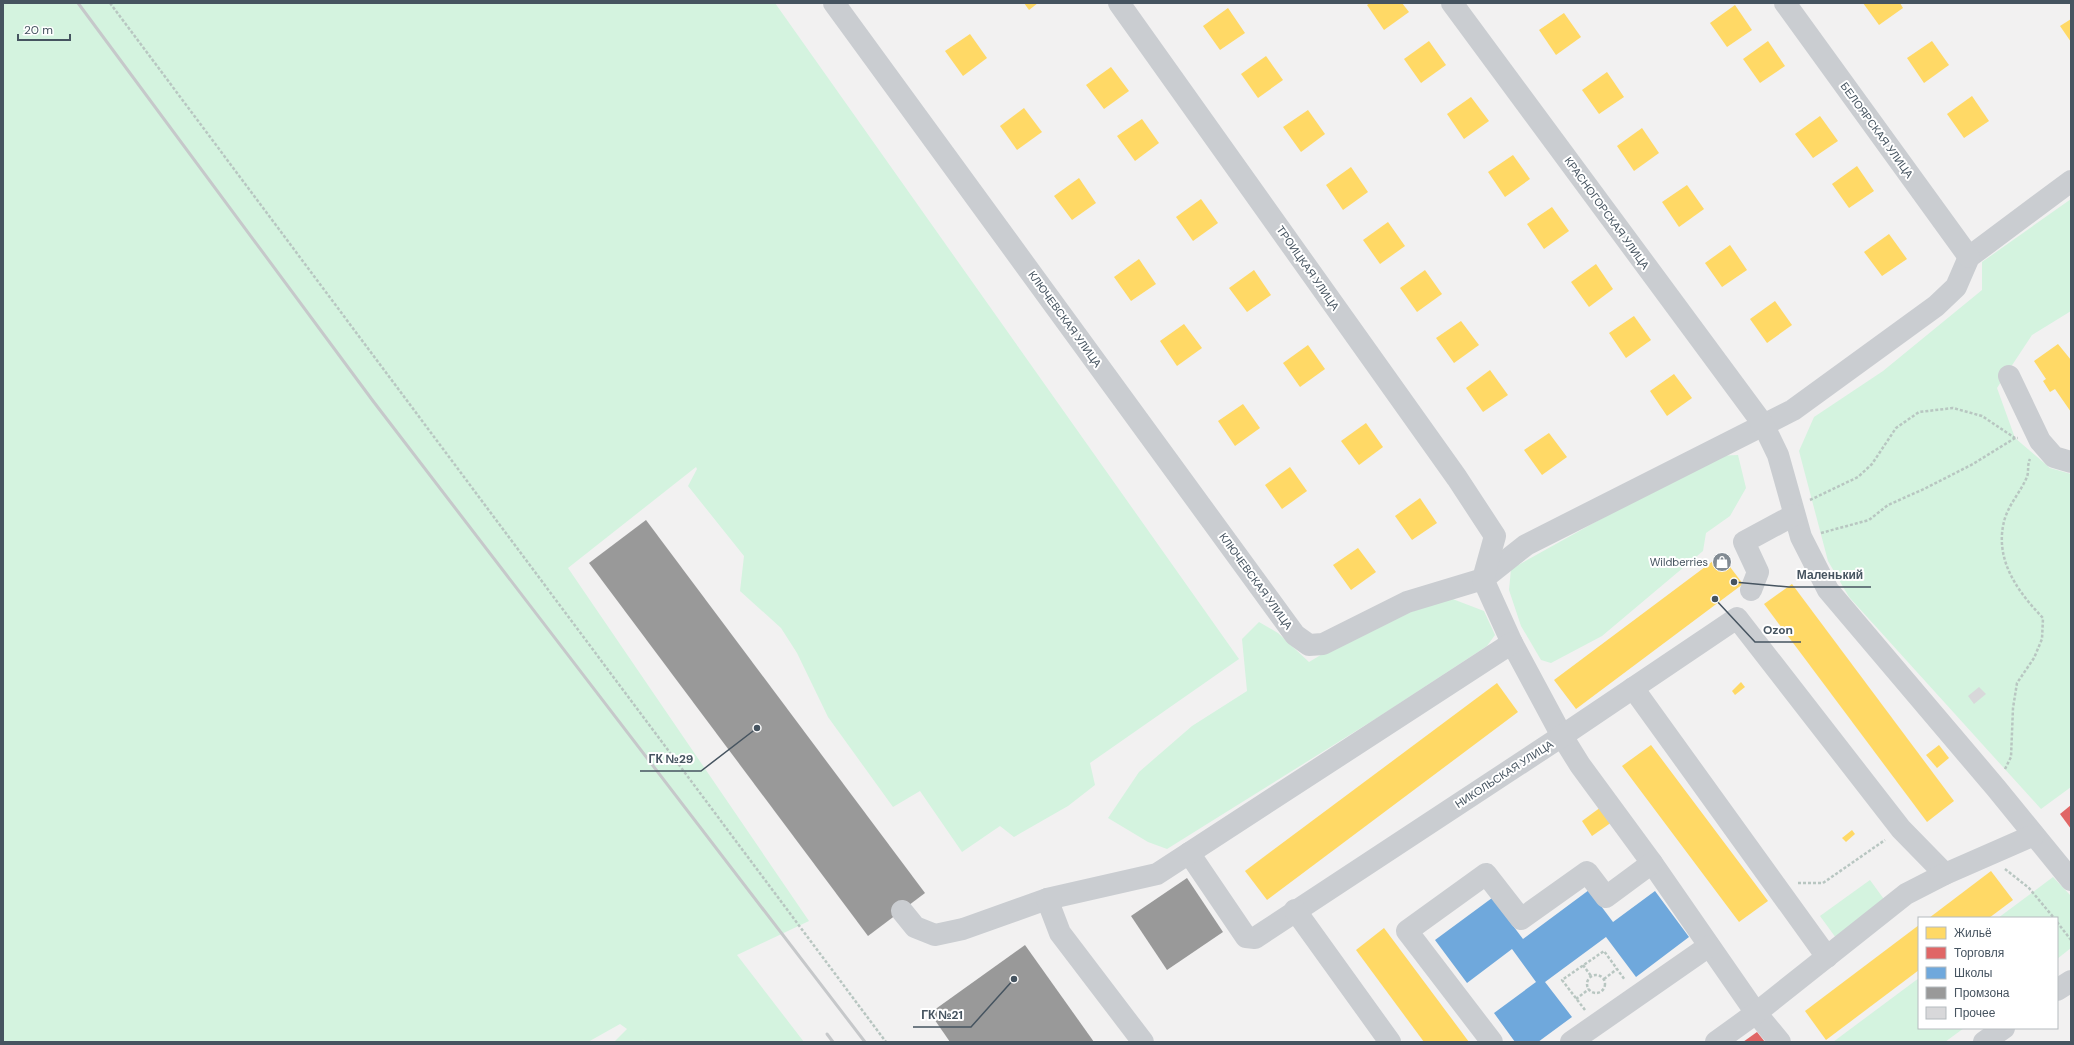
<svg xmlns="http://www.w3.org/2000/svg" width="2074" height="1045" font-family="'DM Sans',sans-serif">
  <rect width="100%" height="100%" fill="#f2f1f1"/>
  <!-- green -->
  <g fill="#d4f3df">
    <path d="M3,3H775L1239,659L1090,763L1095,785L1068,806L1014,837L1000,826L962,852L920,791L893,807L828,717L797,653L781,628L740,591L744,556L688,486L697,469L696,467L568,568L809,921L737,955L804,1042H647L642,1039L646,1042H614L627,1029L620,1024L588,1042H3Z"/>
    <path d="M2071,199V311L2032,335L1997,388L2015,438L2050,468L2071,474V787L2041,809L1849,597L1828,561L1799,451L1814,417L1883,371L1982,290V262Z"/>
    <path d="M1738,455L1746,488L1730,516L1706,533L1703,551L1602,636L1551,663L1541,660L1521,626L1509,590L1511,569L1714,456Z"/>
    <path d="M1450,598L1484,611L1495,635L1487,646L1380,716L1167,849L1148,842L1108,818L1139,772L1192,726L1247,691L1242,639L1259,622L1278,633L1309,662L1366,628Z"/>
    <path d="M2053,877L2071,896V948L2057,959V918H1998Z"/>
    <path d="M1870,880L1886,902L1836,938L1820,916Z"/>
    <path d="M1919,978V1028H1964L1945,1042H1833Z"/>
  </g>
  <!-- homes -->
  <g fill="#ffd966">
    <path d="M1024,3H1038L1029,10Z"/>
    <path d="M1370,3H1402L1409,12L1384,30L1367,5Z"/>
    <path d="M1863,3H1900L1903,8L1879,25Z"/>
    <path d="M1735,5L1752,30L1727,47L1710,23Z"/>
    <path d="M1228,8L1245,33L1220,50L1203,26Z"/>
    <path d="M1564,13L1581,37L1556,55L1539,30Z"/>
    <path d="M2071,19V42L2060,26Z"/>
    <path d="M970,34L987,58L963,76L945,51Z"/>
    <path d="M1429,41L1446,65L1421,83L1404,59Z"/>
    <path d="M1768,41L1785,66L1760,83L1743,59Z"/>
    <path d="M1932,41L1949,65L1924,83L1907,58Z"/>
    <path d="M1266,56L1283,80L1258,98L1241,74Z"/>
    <path d="M1111,67L1129,91L1104,109L1086,85Z"/>
    <path d="M1607,72L1624,97L1599,114L1582,90Z"/>
    <path d="M1972,96L1989,121L1964,138L1947,114Z"/>
    <path d="M1471,97L1489,121L1464,139L1447,114Z"/>
    <path d="M1024,108L1042,132L1017,150L1000,126Z"/>
    <path d="M1308,110L1325,134L1301,152L1283,127Z"/>
    <path d="M1820,116L1838,141L1813,158L1795,134Z"/>
    <path d="M1142,119L1159,143L1135,161L1117,136Z"/>
    <path d="M1642,128L1659,153L1634,171L1617,146Z"/>
    <path d="M1513,155L1530,179L1505,197L1488,172Z"/>
    <path d="M1857,166L1874,191L1849,208L1832,184Z"/>
    <path d="M1351,167L1368,192L1343,210L1326,185Z"/>
    <path d="M1079,178L1096,203L1072,220L1054,196Z"/>
    <path d="M1687,185L1704,209L1679,227L1662,202Z"/>
    <path d="M1201,199L1218,223L1193,241L1176,217Z"/>
    <path d="M1552,207L1569,231L1544,249L1527,224Z"/>
    <path d="M1388,222L1405,246L1380,264L1363,240Z"/>
    <path d="M1889,234L1907,259L1882,276L1864,252Z"/>
    <path d="M1730,245L1747,270L1722,287L1705,263Z"/>
    <path d="M1139,259L1156,284L1131,301L1114,277Z"/>
    <path d="M1596,264L1613,289L1589,307L1571,282Z"/>
    <path d="M1254,270L1271,295L1247,312L1229,288Z"/>
    <path d="M1425,270L1442,294L1417,312L1400,288Z"/>
    <path d="M1775,301L1792,325L1767,343L1750,319Z"/>
    <path d="M1634,316L1651,340L1626,358L1609,333Z"/>
    <path d="M1461,321L1479,345L1454,363L1436,338Z"/>
    <path d="M1184,324L1202,348L1177,366L1160,341Z"/>
    <path d="M2058,344L2071,360V412L2055,389L2050,392L2043,381L2046,379L2034,361Z"/>
    <path d="M1308,345L1325,369L1300,387L1283,363Z"/>
    <path d="M1490,370L1508,395L1483,412L1466,388Z"/>
    <path d="M1674,374L1692,398L1667,416L1650,391Z"/>
    <path d="M1243,404L1260,428L1235,446L1218,421Z"/>
    <path d="M1366,423L1383,447L1359,465L1341,441Z"/>
    <path d="M1549,433L1567,457L1542,475L1524,450Z"/>
    <path d="M1290,467L1307,491L1282,509L1265,485Z"/>
    <path d="M1420,498L1437,523L1412,540L1395,516Z"/>
    <path d="M1358,548L1376,572L1351,590L1333,565Z"/>
    <path d="M1721,555L1743,584L1576,709L1554,680Z"/>
    <path d="M1792,584L1954,801L1927,822L1764,604Z"/>
    <path d="M1741,682L1745,687L1735,695L1732,691Z"/>
    <path d="M1497,683L1518,712L1267,900L1245,871Z"/>
    <path d="M1651,745L1768,901L1739,922L1622,766Z"/>
    <path d="M1939,745L1949,758L1937,768L1926,755Z"/>
    <path d="M1601,807L1612,822L1592,836L1582,821Z"/>
    <path d="M1852,830L1855,834L1846,842L1842,838Z"/>
    <path d="M1991,871L2013,900L1989,918H1929Z"/>
    <path d="M1919,925V970L1826,1040L1805,1011Z"/>
    <path d="M1384,928L1469,1042H1424L1356,950Z"/>
  </g>
  <!-- shops -->
  <g fill="#e06666">
    <path d="M2071,805V829L2060,814Z"/>
    <path d="M1757,1032L1765,1042H1743Z"/>
  </g>
  <!-- schools -->
  <path fill="#6fa8dc" d="M1589,890L1613,922L1655,891L1689,937L1636,977L1606,937L1545,982L1572,1017L1538,1042H1515L1494,1013L1536,982L1512,949L1467,983L1435,940L1492,898L1523,939Z"/>
  <!-- industry -->
  <g fill="#999">
    <path d="M646,520L925,893L868,936L589,563Z"/>
    <path d="M1187,878L1223,932L1167,970L1131,916Z"/>
    <path d="M1025,945L1094,1042H950L930,1013Z"/>
  </g>
  <!-- building -->
  <path fill="#d8d8da" d="M1979,687L1986,694L1974,704L1968,696Z"/>
  <g fill="none" stroke-linecap="round" stroke-linejoin="round">
    <!-- path -->
    <g stroke="#b8c6c1" stroke-width="2.5" stroke-dasharray="3 2" stroke-linecap="butt">
      <path d="M110,3L886,1042"/>
      <path d="M1810,500L1858,477L1872,464L1896,428L1919,412L1953,408L1982,416L2015,438H2018"/>
      <path d="M1821,533L1869,520L1888,505L1924,489L1973,464L2015,438"/>
      <path d="M2005,769L2011,757L2013,708L2017,683L2034,658L2042,639L2043,618C2017,591 1993,558 2005,518C2010,503 2021,491 2027,477C2029,471 2027,465 2030,459"/>
      <path d="M2005,869L2029,888L2054,918"/>
      <path d="M1798,883H1823L1885,840"/>
      <path d="M2057,922L2071,940"/>
      <path d="M1583,965L1591,976"/>
      <circle cx="1596" cy="984" r="9"/>
      <path d="M1604,979L1617,969"/>
      <path d="M1576,999L1589,989"/>
      <path d="M1585,1010L1562,980L1604,951L1625,980"/>
    </g>
    <!-- minor -->
    <g stroke="#cacdd1" stroke-width="22">
      <path d="M834,3L1295,635L1309,645L1323,644L1407,602L1483,579L1526,545L1793,410L1936,306L1956,287L1969,257L2071,181"/>
      <path d="M1119,3L1457,478L1495,536L1483,579L1512,643L1562,736L1580,765L1652,863L1756,1013L1780,1042"/>
      <path d="M1452,3L1763,424L1778,455L1801,537L1828,590L1996,788L2071,880"/>
      <path d="M1785,3L1969,257"/>
      <path d="M2009,376L2040,441L2054,457L2071,462"/>
      <path d="M1751,590L1758,572L1744,542L1794,515"/>
      <path d="M1633,688L1827,957"/>
      <path d="M1189,853L1246,937L1255,938L1562,736L1737,618L1901,829L1945,874"/>
      <path d="M1295,910L1390,1042"/>
      <path d="M902,911L915,927L935,935L963,929L1047,899"/>
      <path d="M2057,990L2071,981"/>
      <path d="M1143,1042L1060,933L1047,899L1157,874L1512,643"/>
      <path d="M1492,1042L1407,931L1486,874L1521,919L1587,872L1606,897L1652,863"/>
      <path d="M1571,1042L1709,946"/>
      <path d="M1716,1042L1756,1013L1906,894L1945,874L2034,835"/>
      <path d="M1984,1042L2004,1028"/>
    </g>
    <!-- rail -->
    <g stroke="#c6c8ca" stroke-width="3">
      <path d="M78,3L373,401L865,1042"/>
      <path d="M827,1034L833,1042"/>
    </g>
  </g>
  <!-- icons -->
  <defs>
    <symbol id="shop-disc" viewBox="-11 -11 22 22"><circle r="9.5" fill="#828b93" stroke="#fff"/><path d="M-5-2.5h2.3a2.7 3.5 0 0 1 5.4 0H5L5.5 6h-11ZM-1.5-2.5h3a1.5 2.3 0 0 0-3 0Z" fill="#fff"/></symbol>
  </defs>
  <g fill-rule="evenodd">
    <use href="#shop-disc" x="1711" y="551" width="22" height="22"/>
  </g>
  <g text-anchor="middle" stroke-width="4" stroke-linejoin="round" paint-order="stroke">
    <!-- street labels -->
    <g font-size="11" fill="#465460" stroke="#fff">
      <text transform="translate(1877 130) rotate(54)" y="4">БЕЛОЯРСКАЯ УЛИЦА</text>
      <text transform="translate(1607 213) rotate(54)" y="4">КРАСНОГОРСКАЯ УЛИЦА</text>
      <text transform="translate(1308 268) rotate(55)" y="4">ТРОИЦКАЯ УЛИЦА</text>
      <text transform="translate(1065 319) rotate(54)" y="4">КЛЮЧЕВСКАЯ УЛИЦА</text>
      <text transform="translate(1256 581) rotate(54)" y="4">КЛЮЧЕВСКАЯ УЛИЦА</text>
      <text transform="translate(1504 774) rotate(-33)" y="4">НИКОЛЬСКАЯ УЛИЦА</text>
    </g>
    <!-- poi labels -->
    <g font-size="11" fill="#465460" stroke="#fff" text-anchor="end">
      <text x="1708" y="566">Wildberries</text>
    </g>
  </g>
  <!-- callouts -->
  <path fill="none" stroke="#465460" stroke-width="1.5" d="M1734 582L1789 587H1871M1715 599L1755 642H1801M757 728L701 771H640M1014 979L971 1027H913"/>
  <g fill="#465460" stroke="#fff" stroke-width="1.5">
    <circle cx="1734" cy="582" r="4"/>
    <circle cx="1715" cy="599" r="4"/>
    <circle cx="757" cy="728" r="4"/>
    <circle cx="1014" cy="979" r="4"/>
  </g>
  <g font-size="12" text-anchor="middle" font-weight="bold" fill="#465460" stroke="#fff" stroke-width="4" stroke-linejoin="round" paint-order="stroke">
    <text x="1830" y="579">Маленький</text>
    <text x="1778" y="634">Ozon</text>
    <text x="671" y="763">ГК №29</text>
    <text x="942" y="1019">ГК №21</text>
  </g>
  <!-- border -->
  <rect width="2074" height="1045" fill="none" stroke="#465460" stroke-width="8"/>
  <!-- legend -->
  <rect x="1918" y="917" width="140" height="112" fill="#ffffff" stroke="#b5bbbf"/>
  <rect x="1926" y="927" width="20" height="12" fill="#ffd966" stroke="#b5bbbf"/>
  <text x="1954" y="937" font-size="12" fill="#465460">Жильё</text>
  <rect x="1926" y="947" width="20" height="12" fill="#e06666" stroke="#b5bbbf"/>
  <text x="1954" y="957" font-size="12" fill="#465460">Торговля</text>
  <rect x="1926" y="967" width="20" height="12" fill="#6fa8dc" stroke="#b5bbbf"/>
  <text x="1954" y="977" font-size="12" fill="#465460">Школы</text>
  <rect x="1926" y="987" width="20" height="12" fill="#999999" stroke="#b5bbbf"/>
  <text x="1954" y="997" font-size="12" fill="#465460">Промзона</text>
  <rect x="1926" y="1007" width="20" height="12" fill="#d8d8da" stroke="#b5bbbf"/>
  <text x="1954" y="1017" font-size="12" fill="#465460">Прочее</text>
  <!-- scale -->
  <path d="M18 34v6h52v-6" fill="none" stroke="#465460" stroke-width="2"/>
  <text x="24" y="34" font-size="12" fill="#465460" stroke="#ffffff" stroke-width="3" paint-order="stroke">20 m</text>
</svg>
